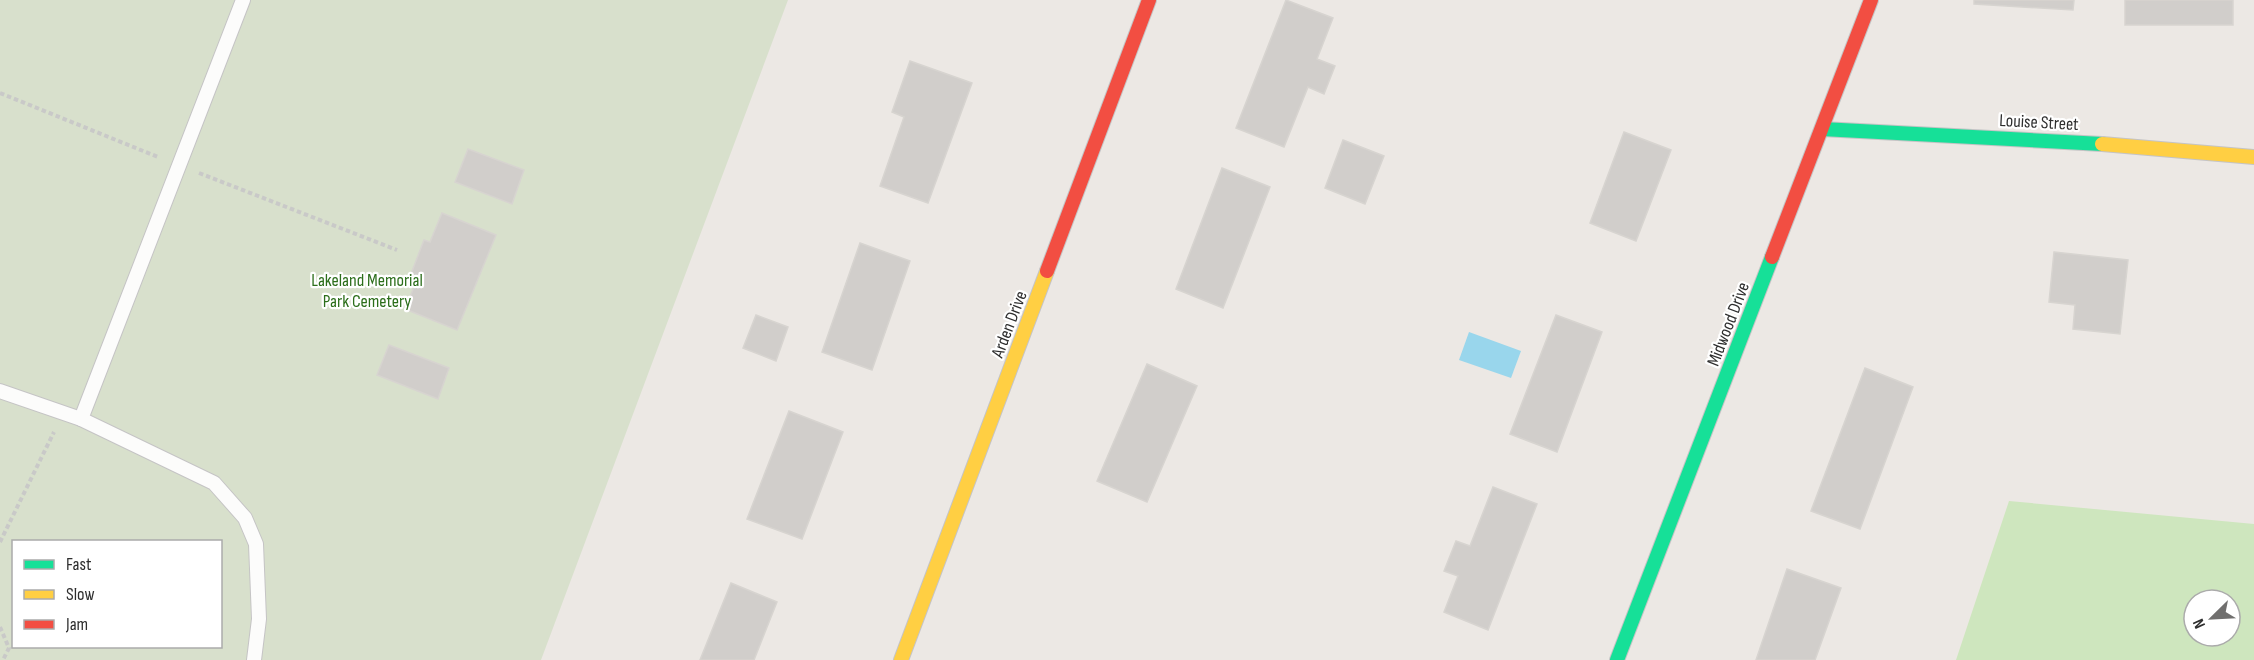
<svg xmlns="http://www.w3.org/2000/svg" width="2254" height="660" font-family="'Sofia Sans Condensed',sans-serif">
  <rect width="100%" height="100%" fill="#ece8e4"/>
  <!-- green -->
  <path fill="#cee6be" fill-rule="evenodd" d="M2009,501L2254,524V660H1956ZM2194,600H2230V636H2194Z"/>
  <!-- cemetery -->
  <path fill="#d8e0cc" fill-rule="evenodd" d="M0,0H788L541,660H0ZM14,542H220V646H14Z"/>
  <!-- water -->
  <path fill="#99d6ec" d="M1469,332L1521,351L1511,378L1459,360Z"/>
  <!-- building -->
  <g fill="#d1cecb" stroke="#d7d4d0" stroke-width="1.5">
    <path d="M1286,0L1333,18L1317,59L1335,66L1324,94L1308,87L1284,147L1236,128Z"/>
    <path d="M1974,0H2074L2073,10L1974,4Z"/>
    <rect x="2125" y="0" width="108" height="25"/>
    <path d="M910,61L972,83L928,203L880,186L904,117L892,112Z"/>
    <path d="M1624,132L1671,150L1636,241L1590,223Z"/>
    <path d="M1343,140L1384,156L1365,204L1325,188Z"/>
    <path d="M468,149L524,170L512,204L455,182Z"/>
    <path d="M1222,168L1270,187L1223,308L1176,289Z"/>
    <path d="M442,213L496,235L457,330L405,309L416,282L409,279L424,240L430,242Z"/>
    <path d="M860,243L910,261L872,370L822,352Z"/>
    <path d="M2054,252L2128,260L2120,334L2073,329L2075,305L2049,302Z"/>
    <path d="M756,315L788,327L776,361L743,348Z"/>
    <path d="M1556,315L1602,332L1557,452L1510,434Z"/>
    <path d="M389,345L449,368L438,399L377,375Z"/>
    <path d="M1147,364L1197,386L1147,502L1097,481Z"/>
    <path d="M1865,368L1913,387L1860,529L1811,511Z"/>
    <path d="M789,411L843,432L802,539L747,519Z"/>
    <path d="M1493,487L1537,504L1488,630L1444,612L1458,576L1444,571L1456,541L1470,546Z"/>
    <path d="M1787,569L1841,588L1815,660H1756Z"/>
    <path d="M731,583L777,602L754,660H700Z"/>
  </g>
  <g fill="none" stroke-linecap="round" stroke-linejoin="round">
    <defs>
      <g id="lane">
        <path d="M0,391L81,419L214,483L245,518L256,544L259,619L254,660"/>
        <path d="M81,419L243,0"/>
      </g>
      <g id="fast">
        <path d="M1822,129L2102,144"/>
        <path d="M1617,660L1772,257"/>
      </g>
      <g id="slow">
        <path d="M2102,144L2254,157"/>
        <path d="M901,660L1047,271"/>
      </g>
      <g id="jam">
        <path d="M1772,257L1871,0"/>
        <path d="M1047,271L1149,0"/>
      </g>
    </defs>
    <!-- lane casing -->
    <use href="#lane" stroke="#c5c4c5" stroke-width="16"/>
    <!-- fast casing -->
    <use href="#fast" stroke="#c5c4c5" stroke-width="16"/>
    <!-- slow casing -->
    <use href="#slow" stroke="#c5c4c5" stroke-width="16"/>
    <!-- jam casing -->
    <use href="#jam" stroke="#c5c4c5" stroke-width="16"/>
    <!-- path -->
    <g stroke="#c9c9c8" stroke-width="4" stroke-dasharray="4.5 3" stroke-linecap="butt">
      <path d="M0,93L158,157"/>
      <path d="M199,173L397,250"/>
      <path d="M0,542L54,432"/>
      <path d="M0,627L9,648L3,660"/>
    </g>
    <!-- lane -->
    <use href="#lane" stroke="#fcfcfb" stroke-width="14"/>
    <!-- fast -->
    <use href="#fast" stroke="#16e098" stroke-width="14"/>
    <!-- slow -->
    <use href="#slow" stroke="#ffcf43" stroke-width="14"/>
    <!-- jam -->
    <use href="#jam" stroke="#f24e42" stroke-width="14"/>
  </g>
  <g text-anchor="middle" stroke-width="4.5" stroke-linejoin="round" paint-order="stroke">
    <!-- street labels -->
    <g font-size="18" fill="#2e2e2e" stroke="#fff">
      <text transform="translate(2039 122) rotate(3)" y="6">Louise Street</text>
      <text transform="translate(1009 324) rotate(-69)" y="6">Arden Drive</text>
      <text transform="translate(1728 324) rotate(-69)" y="6">Midwood Drive</text>
    </g>
    <!-- park labels -->
    <g font-size="18" fill="#2c6e1b" stroke="#fff">
      <text x="367" y="286">Lakeland Memorial<tspan x="367" dy="21">Park Cemetery</tspan></text>
    </g>
  </g>
  <!-- legend -->
  <rect x="12" y="540" width="210" height="108" fill="#ffffff" stroke="#ababab" stroke-width="1.5"/>
  <rect x="24" y="560" width="30" height="9" fill="#16e098" stroke="#ababab" stroke-width="1.5"/>
  <text x="66" y="570" font-size="18" fill="#2e2e2e">Fast</text>
  <rect x="24" y="590" width="30" height="9" fill="#ffcf43" stroke="#ababab" stroke-width="1.5"/>
  <text x="66" y="600" font-size="18" fill="#2e2e2e">Slow</text>
  <rect x="24" y="620" width="30" height="9" fill="#f24e42" stroke="#ababab" stroke-width="1.5"/>
  <text x="66" y="630" font-size="18" fill="#2e2e2e">Jam</text>
  <!-- north arrow -->
  <g transform="translate(2212 618) rotate(246)"><circle r="28" fill="#ffffff" stroke="#ababab" stroke-width="1.5"/>
  <path d="M0-4.5L10 22L0 15L-10 22Z" fill="#706f6e"/>
  <text y="-9" font-size="16" font-weight="bold" text-anchor="middle" fill="#2e2e2e">N</text>
  </g>
</svg>
